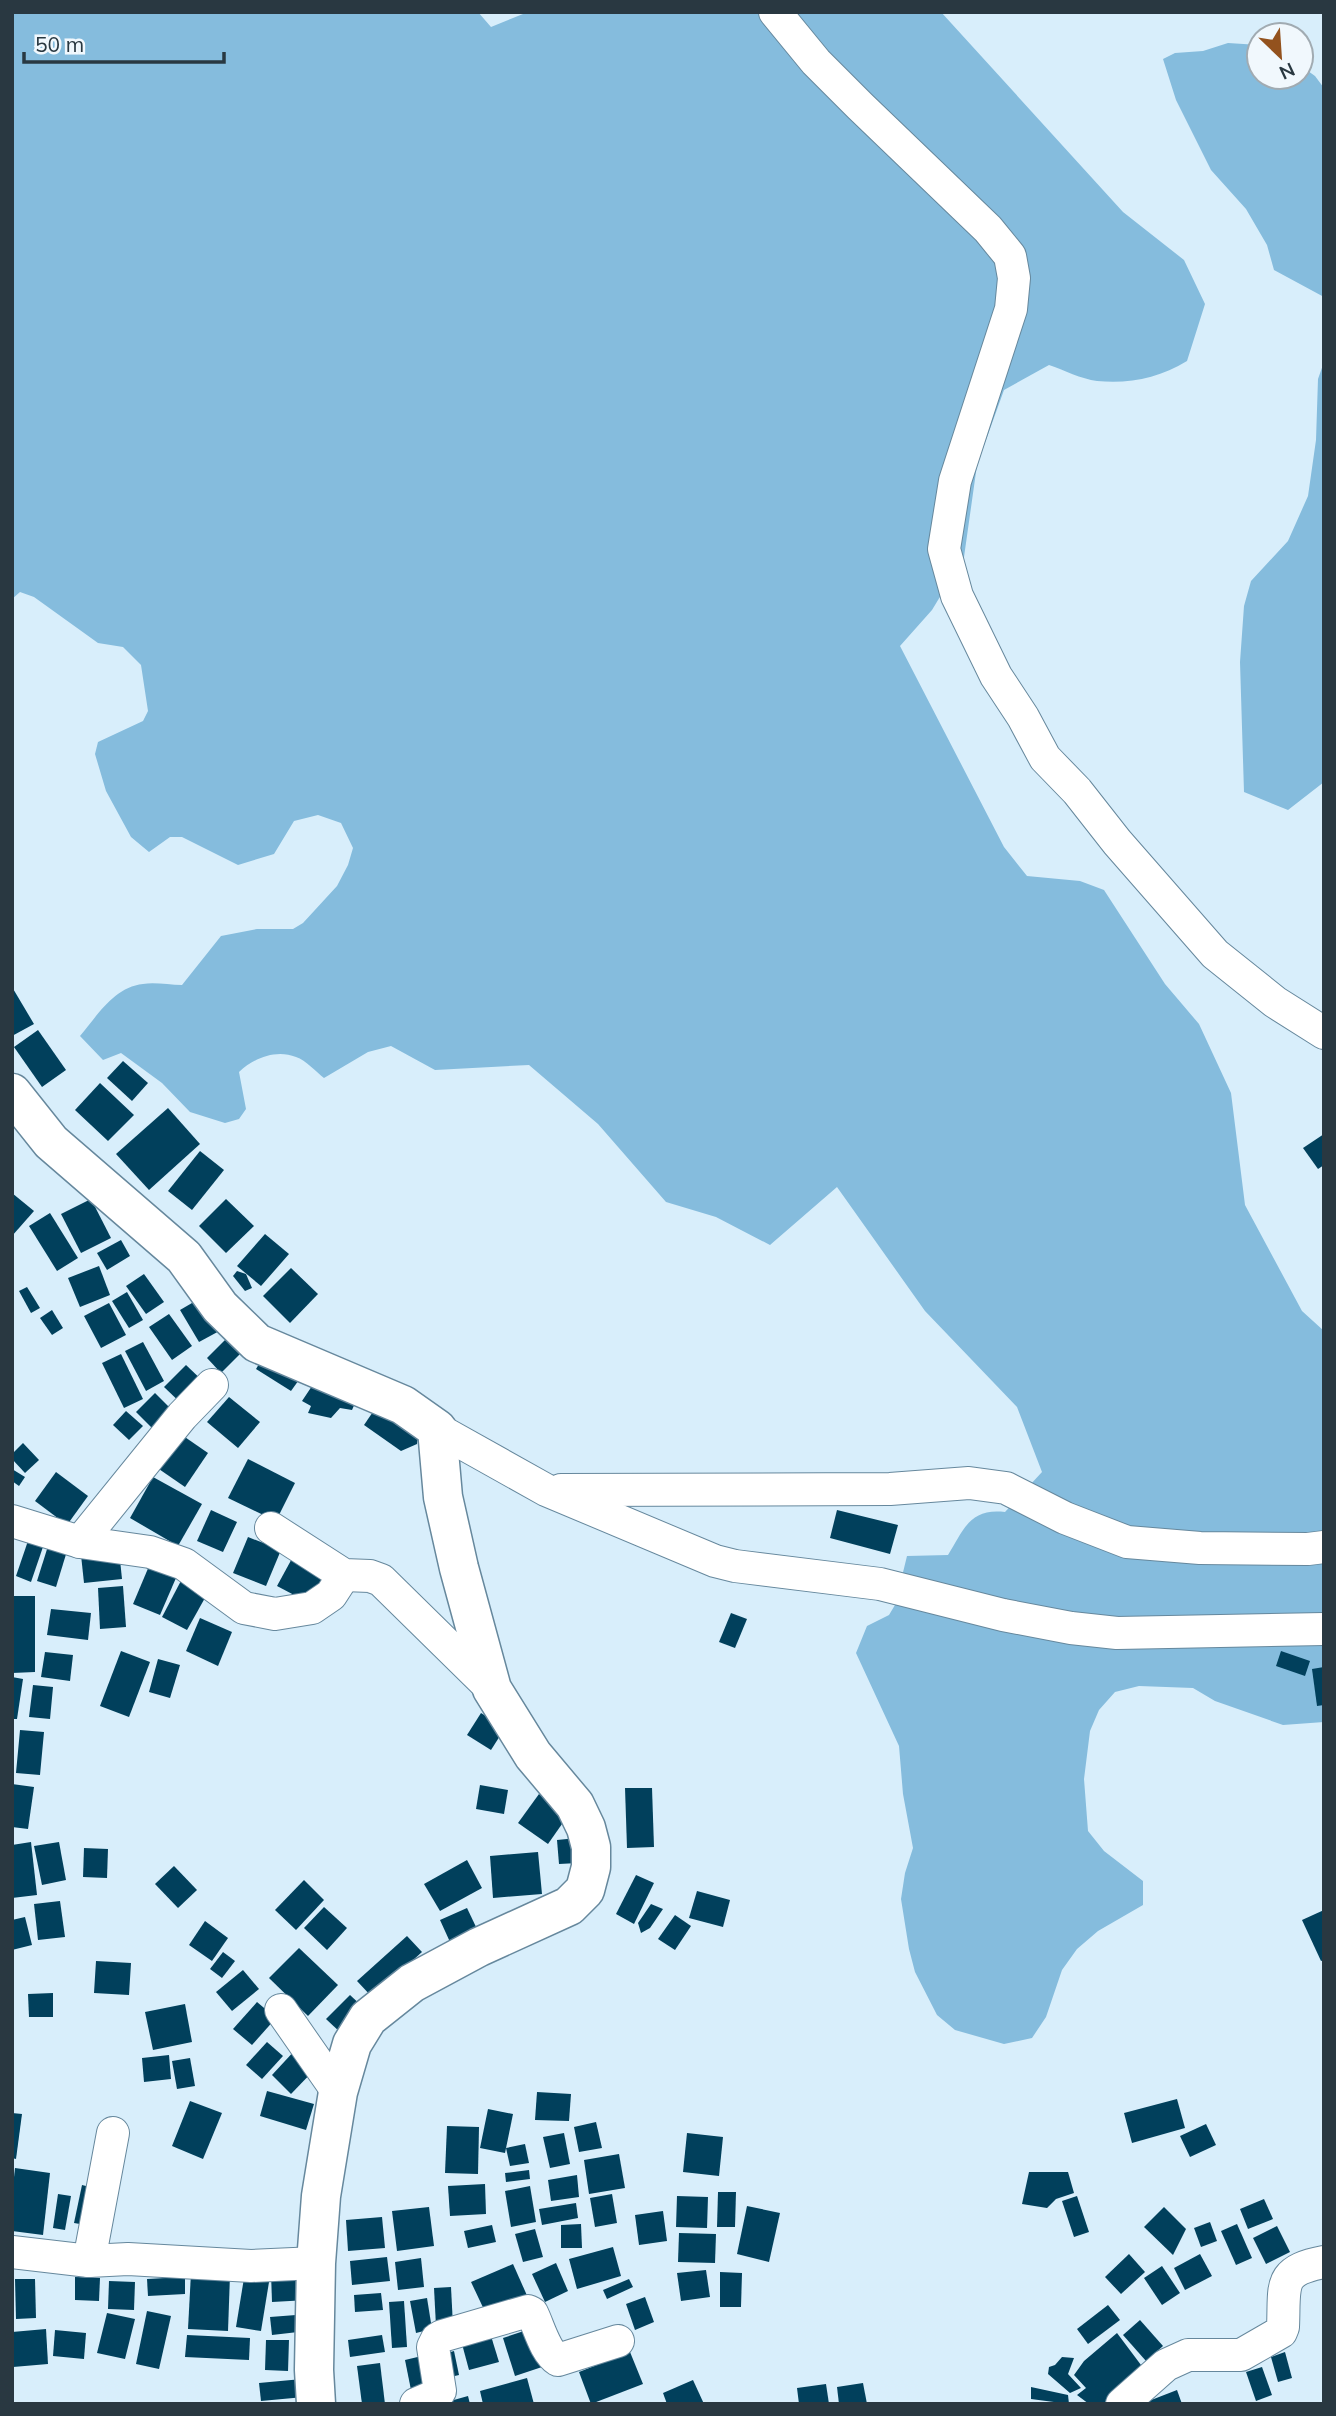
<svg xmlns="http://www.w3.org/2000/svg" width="1336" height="2416" font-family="Mulish,sans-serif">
  <rect width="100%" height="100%" fill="#d8eefb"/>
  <!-- forest -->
  <g fill="#85bcdd">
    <path d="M12,12H478L491,27L528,12H941L1123,212L1184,260L1205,304L1187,361C1159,378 1130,384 1097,381C1081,379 1064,370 1049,365L1004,390L977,465L964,557L932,610L900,646L1004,847L1027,876L1080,881L1104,890L1165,984L1199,1024L1231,1093L1245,1205L1302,1311L1324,1331V1722L1283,1725L1215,1701L1193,1688L1139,1686L1115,1692L1099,1710L1090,1731L1084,1779L1088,1831L1104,1851L1143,1881V1905L1098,1931L1077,1949L1062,1970L1046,2017L1032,2038L1004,2044L955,2030L937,2015L915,1972L909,1949L901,1899L905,1873L913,1848L903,1794L899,1746L856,1653L867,1626L889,1615L895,1605L907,1556L948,1555C964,1529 970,1508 1005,1512L1042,1472L1017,1407L925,1311L837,1187L770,1245L716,1217L666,1202L598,1124L529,1065L435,1070L391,1046L368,1052L324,1078C316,1072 306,1060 296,1057C276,1049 254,1058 239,1072L246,1109L239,1119L225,1123L190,1112L162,1083L121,1053L103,1060L80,1036C97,1016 114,987 143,984C155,982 169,985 182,985L221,936L257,929H293L303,923L337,886L348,865L353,848L341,823L318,815L294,821L274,854L238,865L182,837H170L149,852L131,837L106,791L95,754L98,742L143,721L148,711L141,665L123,647L98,643L34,597L20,592L12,599Z"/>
    <path d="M1228,43L1259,45V77H1301V66L1315,76L1324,88V297L1274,270L1267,245L1246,209L1211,170L1176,100L1163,59L1175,53L1203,51Z"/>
    <path d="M1324,362V782L1288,810L1244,792L1240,662L1244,606L1251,581L1288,541L1308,496L1316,440L1318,379Z"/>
  </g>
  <!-- building -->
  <g fill="#01405c">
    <path d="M12,987L34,1024L12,1036Z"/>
    <path d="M38,1030L66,1070L42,1087L14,1047Z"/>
    <path d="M123,1061L148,1083L132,1101L107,1078Z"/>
    <path d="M100,1083L134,1115L108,1141L75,1110Z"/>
    <path d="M168,1108L200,1144L149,1190L116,1154Z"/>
    <path d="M1324,1134V1165L1318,1169L1303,1148Z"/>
    <path d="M200,1151L224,1170L192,1210L168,1191Z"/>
    <path d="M12,1193L34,1211L12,1236Z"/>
    <path d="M91,1199L111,1238L81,1253L61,1214Z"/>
    <path d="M226,1199L254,1226L226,1253L199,1226Z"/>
    <path d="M50,1213L78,1258L57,1271L29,1226Z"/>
    <path d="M265,1234L289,1254L261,1286L237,1266Z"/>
    <path d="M121,1240L130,1256L107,1270L97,1253Z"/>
    <path d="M99,1266L110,1295L80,1307L68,1278Z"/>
    <path d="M291,1268L318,1294L290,1323L263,1296Z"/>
    <path d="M237,1271L246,1274L252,1288L245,1291L233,1276Z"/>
    <path d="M144,1274L164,1302L146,1314L126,1286Z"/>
    <path d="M27,1287L40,1308L31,1313L19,1291Z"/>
    <path d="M127,1292L143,1320L129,1328L112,1301Z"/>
    <path d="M204,1296L223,1329L199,1342L180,1310Z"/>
    <path d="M109,1303L126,1335L101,1348L84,1316Z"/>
    <path d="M52,1310L63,1328L52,1335L40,1318Z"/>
    <path d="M169,1314L192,1346L172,1360L149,1327Z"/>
    <path d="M229,1336L243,1351L221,1373L207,1358Z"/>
    <path d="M143,1342L164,1381L146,1391L125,1351Z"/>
    <path d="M121,1354L143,1399L124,1408L102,1363Z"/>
    <path d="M265,1354L301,1377L291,1391L256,1369Z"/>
    <path d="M186,1365L207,1385L185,1407L164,1387Z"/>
    <path d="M314,1383L360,1392L352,1410L340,1408L331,1418L308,1413L311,1406L302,1401Z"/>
    <path d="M155,1393L173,1411L154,1430L136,1412Z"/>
    <path d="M229,1397L260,1422L238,1448L207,1422Z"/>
    <path d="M381,1400L419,1429L417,1444L401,1451L364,1425Z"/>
    <path d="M126,1411L143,1426L129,1440L113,1425Z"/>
    <path d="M179,1433L208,1453L185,1487L156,1467Z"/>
    <path d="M23,1443L39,1460L25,1473L12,1459V1454Z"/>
    <path d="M248,1459L295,1483L276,1521L228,1498Z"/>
    <path d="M12,1469L25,1477L19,1486L12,1481Z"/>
    <path d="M56,1472L88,1496L67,1525L35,1501Z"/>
    <path d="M153,1477L202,1504L178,1546L130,1518Z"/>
    <path d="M211,1510L237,1522L223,1552L197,1541Z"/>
    <path d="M837,1510L898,1525L890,1554L830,1538Z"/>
    <path d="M30,1535L45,1541L31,1582L16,1576Z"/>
    <path d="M248,1537L281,1550L266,1586L233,1573Z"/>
    <path d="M48,1546L67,1551L56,1587L37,1581Z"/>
    <path d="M119,1550L122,1579L84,1583L81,1555Z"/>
    <path d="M295,1553L332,1572L315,1606L277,1586Z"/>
    <path d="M152,1559L179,1571L160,1615L133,1604Z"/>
    <path d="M184,1575L210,1589L187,1630L162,1617Z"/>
    <path d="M123,1586L126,1627L100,1629L98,1588Z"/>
    <path d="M12,1596H35V1672L12,1673Z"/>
    <path d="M51,1609L91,1613L88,1640L47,1635Z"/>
    <path d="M731,1613L747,1619L735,1648L719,1642Z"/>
    <path d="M200,1618L232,1632L218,1666L186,1651Z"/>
    <path d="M121,1651L150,1662L129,1717L100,1706Z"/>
    <path d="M1281,1651L1310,1661L1305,1676L1276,1666Z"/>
    <path d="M45,1652L73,1655L70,1681L41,1677Z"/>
    <path d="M158,1659L180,1665L170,1698L149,1692Z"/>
    <path d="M1324,1667V1705L1317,1706L1312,1669Z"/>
    <path d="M12,1677L23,1679L17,1719H12Z"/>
    <path d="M33,1685L53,1687L50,1719L29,1717Z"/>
    <path d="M481,1713L505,1728L491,1750L467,1735Z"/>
    <path d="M20,1730L44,1732L40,1775L16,1773Z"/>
    <path d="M12,1784L34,1787L28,1829L12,1827Z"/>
    <path d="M480,1785L508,1790L504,1814L476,1809Z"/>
    <path d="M625,1788H652L654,1847L627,1848Z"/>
    <path d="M539,1794L569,1814L548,1844L518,1823Z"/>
    <path d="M577,1838L578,1863L559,1864L557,1840Z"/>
    <path d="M31,1842L37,1895L12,1898V1845Z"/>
    <path d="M59,1842L66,1880L42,1885L34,1846Z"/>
    <path d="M84,1848L108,1849L107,1878L83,1877Z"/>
    <path d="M538,1852L542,1894L493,1898L490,1856Z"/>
    <path d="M467,1860L482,1888L440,1911L424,1884Z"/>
    <path d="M174,1866L197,1890L178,1908L155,1884Z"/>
    <path d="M636,1875L654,1883L634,1924L616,1914Z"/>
    <path d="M304,1880L324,1900L296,1930L275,1910Z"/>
    <path d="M697,1891L730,1900L723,1927L689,1918Z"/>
    <path d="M60,1901L65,1937L38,1940L34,1904Z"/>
    <path d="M651,1904L663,1909L650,1928L641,1933L638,1923Z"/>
    <path d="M324,1907L347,1928L327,1950L304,1928Z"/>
    <path d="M467,1908L477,1929L450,1942L440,1920Z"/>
    <path d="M1324,1910V1960L1321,1961L1302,1920Z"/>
    <path d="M675,1915L691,1926L675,1950L658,1939Z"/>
    <path d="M25,1917L32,1945L12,1950V1920Z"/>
    <path d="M205,1921L228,1938L212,1961L189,1945Z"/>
    <path d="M407,1936L422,1952L372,1997L357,1981Z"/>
    <path d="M299,1948L338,1985L308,2016L269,1978Z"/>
    <path d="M223,1952L235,1961L222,1978L210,1969Z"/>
    <path d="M96,1961L131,1963L129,1995L94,1993Z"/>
    <path d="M243,1970L259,1989L232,2011L216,1992Z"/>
    <path d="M53,1993V2017H29L28,1994Z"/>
    <path d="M350,1995L365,2009L342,2034L326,2019Z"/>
    <path d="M257,2002L276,2018L252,2045L233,2029Z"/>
    <path d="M185,2004L192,2042L153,2050L145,2012Z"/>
    <path d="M267,2042L283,2056L262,2079L246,2065Z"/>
    <path d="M297,2048L317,2067L291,2094L272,2075Z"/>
    <path d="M169,2055L171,2079L144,2082L142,2058Z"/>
    <path d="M190,2058L195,2086L177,2089L172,2061Z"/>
    <path d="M267,2091L314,2104L306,2130L260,2116Z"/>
    <path d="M537,2092L571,2094L569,2121L535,2120Z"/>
    <path d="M1177,2099L1185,2128L1132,2143L1124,2113Z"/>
    <path d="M190,2101L222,2113L203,2159L172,2146Z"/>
    <path d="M488,2109L513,2114L505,2153L480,2148Z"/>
    <path d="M12,2113L22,2114L16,2159L12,2158Z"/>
    <path d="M596,2122L602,2148L579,2152L574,2127Z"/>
    <path d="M1206,2124L1216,2145L1190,2157L1180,2136Z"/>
    <path d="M447,2126L479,2127L478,2174L445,2173Z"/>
    <path d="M564,2133L570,2164L550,2168L543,2137Z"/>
    <path d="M687,2133L723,2137L719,2176L683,2172Z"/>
    <path d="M525,2144L529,2163L510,2166L506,2148Z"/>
    <path d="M619,2154L625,2188L589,2194L584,2160Z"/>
    <path d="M15,2168L50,2173L43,2235L12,2231V2195Z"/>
    <path d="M529,2170L530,2179L506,2182L505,2173Z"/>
    <path d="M1029,2172H1068L1074,2193L1056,2199L1047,2208L1022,2204Z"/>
    <path d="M577,2175L579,2197L551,2201L548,2180Z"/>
    <path d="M485,2184L486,2214L450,2216L448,2186Z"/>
    <path d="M82,2185L94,2188L86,2225L74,2223Z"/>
    <path d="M530,2186L536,2222L511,2227L505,2191Z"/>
    <path d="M718,2192H736L735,2227H717Z"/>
    <path d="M58,2194L71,2196L65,2230L53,2228Z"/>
    <path d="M612,2194L617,2223L595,2227L590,2198Z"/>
    <path d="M677,2196L708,2197L707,2228L676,2227Z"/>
    <path d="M1077,2196L1089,2232L1074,2237L1062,2201Z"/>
    <path d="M1264,2199L1273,2219L1248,2229L1240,2209Z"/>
    <path d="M576,2203L578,2218L542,2225L539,2209Z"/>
    <path d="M747,2206L780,2213L769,2262L737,2254Z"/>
    <path d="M429,2207L434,2246L397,2251L392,2211Z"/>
    <path d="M1164,2207L1186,2229L1173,2255L1144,2227Z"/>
    <path d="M663,2211L667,2241L639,2245L635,2215Z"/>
    <path d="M382,2217L385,2248L348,2251L346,2220Z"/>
    <path d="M1210,2222L1217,2241L1201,2247L1194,2228Z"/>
    <path d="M581,2224L582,2248H561V2225Z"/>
    <path d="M1237,2224L1252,2258L1236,2265L1221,2231Z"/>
    <path d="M492,2225L496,2242L468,2248L464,2231Z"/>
    <path d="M1277,2226L1290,2252L1266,2264L1253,2238Z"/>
    <path d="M535,2229L543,2257L523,2262L515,2234Z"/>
    <path d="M679,2233L716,2234L715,2263L678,2262Z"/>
    <path d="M613,2247L621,2276L577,2289L569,2259Z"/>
    <path d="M1129,2254L1145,2272L1121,2294L1105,2277Z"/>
    <path d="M1200,2254L1212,2276L1185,2290L1174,2268Z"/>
    <path d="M387,2257L390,2281L352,2285L350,2261Z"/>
    <path d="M421,2258L424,2287L398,2290L395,2262Z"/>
    <path d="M556,2263L568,2291L545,2302L532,2274Z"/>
    <path d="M513,2264L529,2300L488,2318L471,2282Z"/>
    <path d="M1162,2266L1180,2293L1162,2305L1144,2278Z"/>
    <path d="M706,2270L710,2297L681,2301L677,2273Z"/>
    <path d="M245,2272L270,2276L261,2331L236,2327Z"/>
    <path d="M307,2272L308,2300L272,2302L271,2273Z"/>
    <path d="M720,2272L742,2273L741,2307H720Z"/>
    <path d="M191,2273L230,2275L228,2331L188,2329Z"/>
    <path d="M75,2277L100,2278L99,2301L75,2300Z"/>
    <path d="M185,2277V2294L148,2296L147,2279Z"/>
    <path d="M15,2279H35L36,2318L16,2319Z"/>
    <path d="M629,2279L633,2287L607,2299L603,2290Z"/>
    <path d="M109,2281L135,2282L134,2310L108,2309Z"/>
    <path d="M451,2287L453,2326H436L434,2288Z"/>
    <path d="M381,2293L383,2310L355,2312L354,2295Z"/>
    <path d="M645,2297L654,2322L635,2330L626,2304Z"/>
    <path d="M427,2298L432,2329L416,2333L410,2301Z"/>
    <path d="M404,2301L407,2347L392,2348L389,2302Z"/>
    <path d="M1108,2305L1120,2320L1088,2344L1077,2329Z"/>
    <path d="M147,2311L171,2316L159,2369L136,2364Z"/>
    <path d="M107,2313L135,2319L125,2359L97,2353Z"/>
    <path d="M296,2315L298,2332L272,2335L270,2317Z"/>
    <path d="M1140,2320L1163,2346L1146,2361L1123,2335Z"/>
    <path d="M46,2329L48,2364L13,2367L12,2332Z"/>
    <path d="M530,2329L542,2367L515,2376L503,2338Z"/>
    <path d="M55,2330L86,2333L84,2359L53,2356Z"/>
    <path d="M1117,2333L1141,2365L1103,2404H1089L1077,2395L1086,2388L1074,2375L1084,2361Z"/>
    <path d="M187,2335L250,2338L249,2360L185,2357Z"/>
    <path d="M382,2335L385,2352L350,2357L348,2340Z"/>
    <path d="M491,2336L499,2362L469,2370L462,2344Z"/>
    <path d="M266,2340H289L288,2371L265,2370Z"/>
    <path d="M454,2351L459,2375L446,2378L440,2355Z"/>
    <path d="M630,2352L643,2384L591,2404L579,2372Z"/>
    <path d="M1285,2352L1292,2378L1278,2382L1271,2357Z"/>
    <path d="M426,2355L434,2390L412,2395L405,2360Z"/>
    <path d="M1062,2357L1074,2358L1068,2374L1081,2388L1070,2393L1048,2374L1049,2367L1055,2365Z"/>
    <path d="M380,2363L385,2404H362L357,2366Z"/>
    <path d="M1262,2367L1272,2395L1256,2401L1246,2372Z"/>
    <path d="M527,2378L534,2404H483L480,2391Z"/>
    <path d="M302,2379L304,2397L261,2401L259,2383Z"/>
    <path d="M693,2380L704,2404H667L663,2393Z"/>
    <path d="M863,2383L867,2404H839L837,2387Z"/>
    <path d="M826,2384L829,2404H799L797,2388Z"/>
    <path d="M1031,2387L1068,2395L1069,2404L1031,2399Z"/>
    <path d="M1177,2390L1182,2404H1141Z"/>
    <path d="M468,2396L470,2404H443V2403Z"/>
  </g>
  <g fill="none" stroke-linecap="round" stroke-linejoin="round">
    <defs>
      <g id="minor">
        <path d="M775,12L816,62L860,106L988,229L1010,256L1014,278L1011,309L955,481L944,549L957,596L996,676L1023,717L1045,758L1077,791L1117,842L1215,954L1275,1002L1324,1033"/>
        <path d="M437,1429L546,1490L715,1561L735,1566L880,1584L1003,1615L1071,1628L1117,1633L1324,1629"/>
        <path d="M561,1490L890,1489L969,1483L1006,1488L1065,1518L1127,1542L1200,1548L1308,1549L1324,1547"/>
        <path d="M12,1521L80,1542L150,1552L184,1564L244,1608L275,1614L312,1608L331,1595L344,1575"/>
        <path d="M271,1528L344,1575L370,1576L381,1580L492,1689"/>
        <path d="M80,1542L182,1416L212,1385"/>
        <path d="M281,2010L338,2092"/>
        <path d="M12,2252L89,2261L128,2259L251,2266L316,2263"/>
        <path d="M89,2261L113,2133"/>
        <path d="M416,2404L437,2395L440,2391L433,2347L437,2339L442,2336L528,2311L532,2313C539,2327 545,2352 558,2360L618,2341"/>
        <path d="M1122,2404L1166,2365L1188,2355H1241L1281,2332L1283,2327C1285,2285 1277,2271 1324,2262"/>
      </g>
      <path id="tertiary" d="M12,1093L51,1142L184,1257L220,1307L257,1343L403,1405L437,1429L443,1497L459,1568L492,1689L533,1755L575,1805L586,1828L591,1847V1867L585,1890L569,1906L479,1947L412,1983L368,2018L352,2044L338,2092L321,2196L316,2263L314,2370L316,2404"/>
    </defs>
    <!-- minor casing -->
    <use href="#minor" stroke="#66889d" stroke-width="34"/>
    <!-- tertiary casing -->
    <use href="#tertiary" stroke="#66889d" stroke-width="41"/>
    <!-- minor -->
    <use href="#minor" stroke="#fff" stroke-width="32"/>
    <!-- tertiary -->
    <use href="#tertiary" stroke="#fff" stroke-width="38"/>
  </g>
  <!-- border -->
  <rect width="1336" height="2416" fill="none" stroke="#293841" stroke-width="28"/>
  <!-- north arrow -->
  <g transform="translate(1280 56) rotate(155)"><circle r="33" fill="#f1f8fd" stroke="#a1abb2" stroke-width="2"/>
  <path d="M0-5L12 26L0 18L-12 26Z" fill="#93521e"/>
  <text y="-10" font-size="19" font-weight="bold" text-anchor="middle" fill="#293841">N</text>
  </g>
  <!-- scale -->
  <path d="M24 52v10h200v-10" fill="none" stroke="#293841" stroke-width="3.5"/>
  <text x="35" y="52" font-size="21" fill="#293841" stroke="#f1f8fd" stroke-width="5" paint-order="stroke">50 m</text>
</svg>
